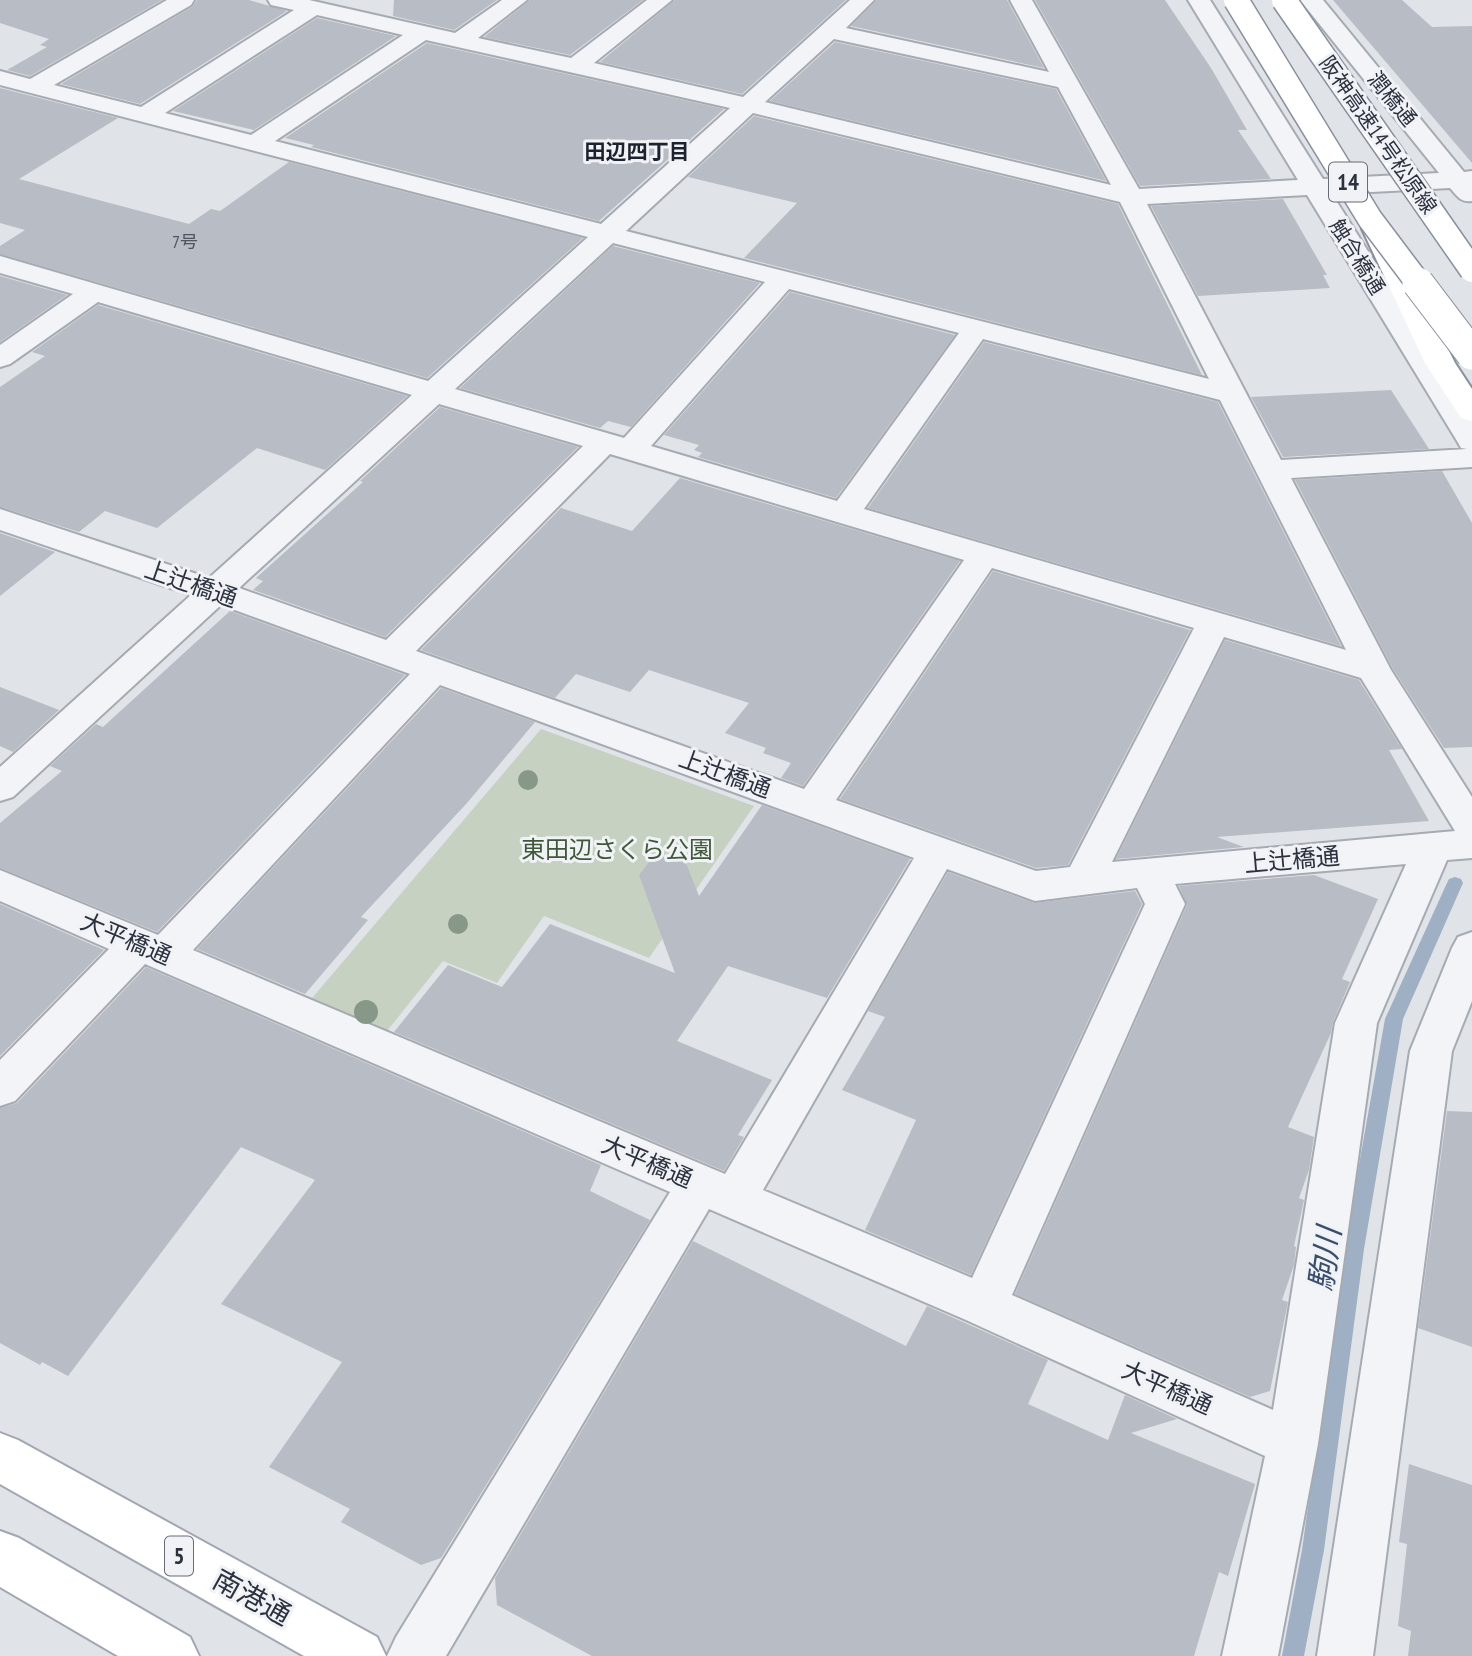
<svg xmlns="http://www.w3.org/2000/svg" width="1472" height="1656" font-family="'PT Sans Narrow','Noto Sans JP',sans-serif">
  <rect width="100%" height="100%" fill="#e0e3e8"/>
  <!-- green -->
  <path fill="#c6d1c2" d="M541,729L754,806L649,958L544,916L497,983L443,961L383,1036L307,1004Z"/>
  <g fill="none" stroke-linecap="round" stroke-linejoin="round">
    <!-- stream -->
    <path fill="#9fb0c4" fill-rule="evenodd" d="M1455,877L1461,879L1463,883L1403,1019L1364,1249L1324,1550L1304,1656H1282L1302,1550L1344,1249L1385,1019L1447,883L1449,879Z"/>
  </g>
  <!-- building -->
  <g fill="#b8bcc4">
    <path d="M0,0H162L30,76L7,70L47,47L40,45L49,39L0,23Z"/>
    <path d="M197,0H249L287,11L140,104L61,84L192,7Z"/>
    <path d="M394,0H497L454,30L393,16Z"/>
    <path d="M530,0H643L570,55L484,37Z"/>
    <path d="M675,0H846L742,94L600,62Z"/>
    <path d="M877,0H1007L1044,68L851,26Z"/>
    <path d="M1035,0H1165L1211,68L1247,130H1238L1271,179L1140,186Z"/>
    <path d="M1333,0H1402L1432,27L1472,26V163Z"/>
    <path d="M317,18L396,36L254,130L173,111Z"/>
    <path d="M835,42L1056,89L1106,181L770,101Z"/>
    <path d="M427,43L724,109L599,221L311,147L314,145L285,138Z"/>
    <path d="M0,88L118,118L19,179L189,224L211,209L220,211L289,162L583,238L427,378L0,254V246L25,230L0,223Z"/>
    <path d="M754,116L1118,204L1202,375L744,258L797,203L688,177Z"/>
    <path d="M1283,199L1327,275H1323L1330,288L1198,296L1151,206Z"/>
    <path d="M613,246L760,283L631,427L608,421L600,428L460,388Z"/>
    <path d="M0,276L67,295L0,342Z"/>
    <path d="M790,292L955,335L836,498L698,457L702,453L694,450L699,445L664,435Z"/>
    <path d="M98,305L407,396L325,470L257,448L157,528L105,511L79,532L0,507V387L45,356L32,352Z"/>
    <path d="M984,342L1218,402L1341,646L868,508Z"/>
    <path d="M1391,390L1429,449L1283,457L1251,397Z"/>
    <path d="M440,407L578,447L385,637L253,590L263,581L256,578L363,482L360,481Z"/>
    <path d="M1442,471L1472,523V747L1444,748L1393,669L1295,480Z"/>
    <path d="M680,478L960,561L803,786L781,778L791,763L763,753L766,748L725,733L749,703L649,670L630,692L576,674L555,698L421,650L561,508L632,531Z"/>
    <path d="M0,533L55,552L0,596Z"/>
    <path d="M993,571L1190,630L1068,865L1036,868L840,799Z"/>
    <path d="M230,611L405,675L157,932L0,868V823L62,771L50,766L96,724L103,727Z"/>
    <path d="M1225,640L1359,680L1402,749L1389,750L1429,821L1217,837L1244,847L1116,859Z"/>
    <path d="M0,687L59,710L13,752L0,746Z"/>
    <path d="M441,688L535,722L467,803L361,917L368,920L305,994L197,949Z"/>
    <path d="M762,805L910,859L827,998L728,966L677,1041L772,1080L738,1135L744,1137L724,1171L394,1032L448,965L502,987L550,924L675,973L639,875L651,860L682,853L699,896Z"/>
    <path d="M948,872L1034,903L1135,891L1142,904L971,1275L865,1230L916,1120L842,1090L885,1017L868,1011Z"/>
    <path d="M1314,875L1378,899L1342,979L1350,982L1333,1022L1331,1033L1288,1127L1314,1137L1309,1170L1299,1198L1304,1200L1294,1246L1296,1247L1294,1265L1282,1300L1288,1302L1270,1391L1250,1397L1015,1294L1187,905L1179,886Z"/>
    <path d="M0,904L104,950L0,1056Z"/>
    <path d="M146,967L601,1165L590,1191L650,1220L441,1558L421,1565L341,1522L350,1509L269,1467L342,1362L221,1304L315,1180L241,1147L68,1376L42,1362L40,1365L0,1343V1108L17,1103Z"/>
    <path d="M1447,1111L1472,1112V1347L1418,1328Z"/>
    <path d="M693,1241L906,1346L927,1306L1048,1360L1028,1404L1108,1440L1125,1395L1177,1419L1131,1433L1255,1484L1228,1576L1219,1572L1194,1656H592L497,1605L495,1578Z"/>
    <path d="M1409,1464L1472,1485V1656H1408L1411,1631L1398,1626L1407,1544L1399,1542Z"/>
  </g>
  <g fill="none" stroke-linecap="round" stroke-linejoin="round">
    <defs>
      <g id="minor">
        <path d="M167,0H194L191,5L54,85L141,107L294,10L271,5L268,0H309L455,33L502,0H527L478,38L571,58L647,0H672L594,63L743,97L850,0H874L846,28L1049,72L1010,0H1032L1139,189L1298,180L1188,0H1210L1323,179L1439,173L1300,0H1323L1464,172L1472,171V201C1461,203 1457,196 1450,188L1332,194L1472,417V467L1291,478L1391,670L1472,797V858L1447,860L1377,1023L1318,1444L1278,1656H1222L1265,1456L966,1320L709,1209L446,1656H387L396,1637L670,1192L145,964L15,1101L0,1106V1060L109,949L0,901V870L158,935L410,674L221,605L13,797L0,801V767L191,595L0,530V509L209,578L412,395L98,302L10,364L0,367V345L73,294L0,273V256L428,381L588,237L0,85V71L30,79ZM317,15L403,35L251,135L165,113ZM834,39L1058,87L1111,185L765,102ZM426,40L730,108L601,224L275,141ZM753,113L1120,202L1209,379L626,231ZM1307,195L1457,441L1461,448L1467,449L1281,460L1147,204ZM613,243L765,282L624,438L455,389ZM789,289L959,333L837,501L651,446ZM983,339L1220,400L1346,650L864,509ZM439,404L583,446L386,640L239,588ZM610,454L964,560L804,789L416,651ZM992,568L1194,628L1070,867L1036,871L836,800ZM1224,637L1361,678L1455,831L1112,862ZM440,685L914,858L725,1174L193,950ZM1406,864L1335,1023L1273,1410L1012,1295L1185,904L1175,884ZM947,869L1035,901L1137,888L1145,904L972,1278L763,1190Z"/>
        <path d="M1472,932V1001L1452,1051L1373,1656H1317L1410,1051L1452,948L1458,937Z"/>
      </g>
      <g id="primary">
        <path d="M0,1433L18,1440L377,1637L386,1656H304L0,1484Z"/>
        <path d="M0,1531L19,1538L190,1637L199,1656H118L0,1587Z"/>
      </g>
      <path id="motorway" d="M1375,221L1384,223L1388,229L1455,363L1472,389V421L1461,418L1425,363L1362,229L1366,223Z"/>
    </defs>
    <!-- minor casing -->
    <use href="#minor" stroke="#a6aab2" stroke-width="4"/>
    <!-- primary casing -->
    <use href="#primary" stroke="#a1a7b2" stroke-width="4"/>
    <!-- motorway casing -->
    <use href="#motorway" stroke="#89909d" stroke-width="4"/>
    <!-- minor -->
    <use href="#minor" fill="#f3f4f7" fill-rule="evenodd"/>
    <!-- primary -->
    <use href="#primary" fill="#fff" fill-rule="evenodd"/>
    <!-- motorway -->
    <use href="#motorway" fill="#fff" fill-rule="evenodd"/>
    <defs>
      <g id="motorway-bridge-far1">
        <path d="M1236,0L1370,219L1419,284"/>
        <path d="M1284,0L1472,270"/>
      </g>
      <path id="motorway-bridge" d="M1418,283L1472,354"/>
    </defs>
    <!-- motorway-bridge-far1 casing -->
    <use href="#motorway-bridge-far1" stroke="#89909d" stroke-width="27" stroke-linecap="butt"/>
    <!-- motorway-bridge casing -->
    <use href="#motorway-bridge" stroke="#89909d" stroke-width="33" stroke-linecap="butt"/>
    <!-- motorway-bridge-far1 -->
    <use href="#motorway-bridge-far1" stroke="#fff" stroke-width="24"/>
    <!-- motorway-bridge -->
    <use href="#motorway-bridge" stroke="#fff" stroke-width="31"/>
  </g>
  <!-- trees -->
  <g fill="#879788">
    <circle cx="528" cy="780" r="10"/>
    <circle cx="458" cy="924" r="10"/>
    <circle cx="366" cy="1012" r="12"/>
  </g>
  <g text-anchor="middle" stroke-width="6" stroke-linejoin="round" paint-order="stroke">
    <!-- far-number labels -->
    <g font-size="18" fill="#4e5460">
      <text x="185" y="248">7号</text>
    </g>
    <!-- far-street labels -->
    <g font-size="21" fill="#2b313e" stroke="#f0f2f6">
      <text transform="translate(1392 99) rotate(51)" y="7">潤橋通</text>
      <text transform="translate(1378 135) rotate(55)" y="7">阪神高速14号松原線</text>
      <text transform="translate(1357 257) rotate(58)" y="7">触合橋通</text>
    </g>
    <!-- far-neighbourhood labels -->
    <g font-size="21" font-weight="bold" fill="#1d222f" stroke="#f0f2f6">
      <text x="637" y="159">田辺四丁目</text>
    </g>
    <!-- shield labels -->
    <g fill="#f0f2f6" stroke="#666b75" stroke-width="2">
      <rect x="1329" y="162.5" width="38" height="39" rx="5"/>
      <rect x="165" y="1536.5" width="28" height="39" rx="5"/>
    </g>
    <g font-size="23" font-weight="bold" fill="#2b313e">
      <text x="1348" y="190">14</text>
      <text x="179" y="1564">5</text>
    </g>
    <!-- street labels -->
    <g font-size="24" fill="#2b313e" stroke="#f0f2f6">
      <text transform="translate(191 584) rotate(19)" y="8">上辻橋通</text>
      <text transform="translate(725 774) rotate(20)" y="8">上辻橋通</text>
      <text transform="translate(1292 860) rotate(-5)" y="8">上辻橋通</text>
      <text transform="translate(126 939) rotate(23)" y="8">大平橋通</text>
      <text transform="translate(647 1162) rotate(23)" y="8">大平橋通</text>
      <text transform="translate(1167 1388) rotate(24)" y="8">大平橋通</text>
    </g>
    <!-- park labels -->
    <g font-size="24" fill="#3e5839" stroke="#f0f2f6">
      <text x="617" y="858">東田辺さくら公園</text>
    </g>
    <!-- near-street labels -->
    <g font-size="28" fill="#2b313e" stroke="#f0f2f6">
      <text transform="translate(252 1597) rotate(29)" y="10">南港通</text>
    </g>
    <!-- near-water labels -->
    <g font-size="32" font-style="italic" fill="#394f6d" stroke="#f0f2f6">
      <text transform="translate(1325 1259) rotate(-82)" y="11">駒川</text>
    </g>
  </g>
</svg>
